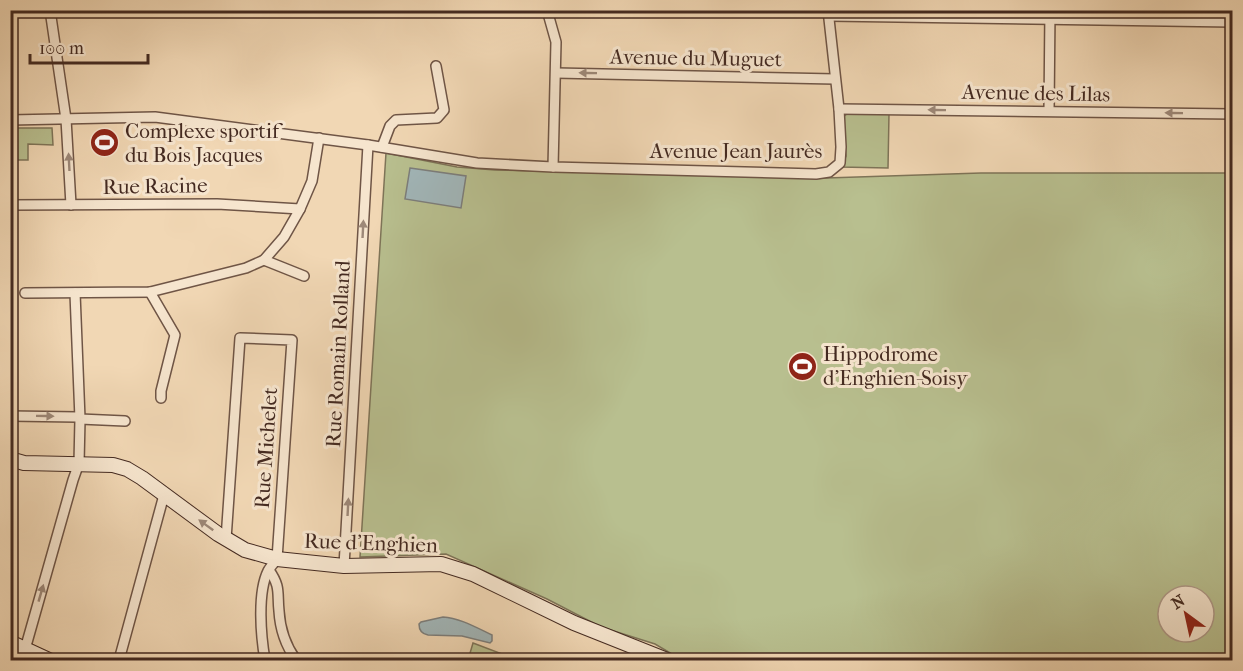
<svg xmlns="http://www.w3.org/2000/svg" width="1243" height="671" font-family="'IM FELL French Canon',serif">
  <rect width="100%" height="100%" fill="#f1d7b4"/>
  <filter id="stains"><feTurbulence type="fractalNoise" baseFrequency=".00333" numOctaves="4"/><feColorMatrix values="0 0 0 0 .2 0 0 0 0 .09 0 0 0 0 .02 0 0 0 .5 -.17"/></filter>
  <radialGradient id="worn" r=".72"><stop offset=".6" stop-color="#630" stop-opacity="0"/><stop offset="1" stop-color="#630" stop-opacity=".3"/></radialGradient>
  <!-- green -->
  <g fill="#b8bf8f" stroke="#7e7458" stroke-width="1.5" fill-rule="evenodd">
    <path d="M847,114H889L888,168L841,167L846,156L843,117Z"/>
    <path d="M11,128H52L53,145L28,144V160H11Z"/>
    <path d="M386,153L457,167L495,170L826,178L981,173H1232V660H682L655,644L601,627L547,599L446,554L360,557ZM1168,596H1204V632H1168Z"/>
    <path d="M473,643L518,660H468Z"/>
  </g>
  <!-- water -->
  <g fill="#a1b6b9" stroke="#7c7e7c" stroke-width="1.5">
    <path d="M410,168L466,176L461,208L405,199Z"/>
    <path d="M443,617C460,618 477,628 492,635V641L490,643L462,636L428,635C422,634 419,631 419,624L421,622Z"/>
  </g>
  <g fill="none" stroke-linecap="round" stroke-linejoin="round">
    <defs>
      <g id="street">
        <path d="M50,10L66,119L71,205"/>
        <path d="M547,10L556,42L553,167"/>
        <path d="M829,16L1232,22"/>
        <path d="M556,73L835,79"/>
        <path d="M839,109L1232,114"/>
        <path d="M1049,111L1050,10"/>
        <path d="M10,120L155,117L368,145L477,163L553,167L816,174L829,172L840,163L841,147L839,109L828,10"/>
        <path d="M382,147L390,126L396,120L437,118L444,110L436,66"/>
        <path d="M10,205L217,204L300,209"/>
        <path d="M264,260L304,276"/>
        <path d="M150,292L175,335L161,391V398"/>
        <path d="M25,293L150,292L246,268L264,260L284,237L300,209L312,181L319,138"/>
        <path d="M10,416L77,417L80,419L125,421"/>
        <path d="M226,539L240,338L292,340L277,559C274,563 270,567 268,571C257,593 261,637 265,660"/>
        <path d="M344,566L368,145"/>
        <path d="M269,570C281,587 277,593 279,611C280,629 286,646 296,660"/>
        <path d="M22,660L73,480L79,463L80,419L75,293"/>
        <path d="M119,660L164,495"/>
      </g>
      <g id="secondary">
        <path d="M10,459L24,463L113,465L127,469L142,478L218,534L245,550L277,559L344,566L441,564L473,574L574,623L667,660"/>
        <path d="M10,642L49,660"/>
      </g>
    </defs>
    <!-- street casing -->
    <use href="#street" stroke="#6f5546" stroke-width="12"/>
    <!-- secondary casing -->
    <use href="#secondary" stroke="#442a21" stroke-width="16"/>
    <!-- street -->
    <use href="#street" stroke="#f6e5ce" stroke-width="9"/>
    <!-- secondary -->
    <use href="#secondary" stroke="#f6e5ce" stroke-width="14"/>
  </g>
  <!-- one-way arrows -->
  <defs><path id="oneway-solid" d="M-6-.8H1V-3.2L6.5 0L1 3.2V.8H-6Z" transform="scale(1.5)"/></defs>
  <g fill="#9d8878">
    <use href="#oneway-solid" transform="translate(588 73) rotate(-179)"/>
    <use href="#oneway-solid" transform="translate(937 110) rotate(-179)"/>
    <use href="#oneway-solid" transform="translate(1174 113) rotate(-179)"/>
    <use href="#oneway-solid" transform="translate(69 162) rotate(-93)"/>
    <use href="#oneway-solid" transform="translate(363 229) rotate(-87)"/>
    <use href="#oneway-solid" transform="translate(45 416) rotate(1)"/>
    <use href="#oneway-solid" transform="translate(348 507) rotate(-87)"/>
    <use href="#oneway-solid" transform="translate(206 525) rotate(-144)"/>
    <use href="#oneway-solid" transform="translate(41 593) rotate(-74)"/>
  </g>
  <!-- icons -->
  <defs>
    <symbol id="stadium-disc" viewBox="-11 -11 22 22"><circle r="9.5" fill="#8f2418" stroke="#f6e5ce"/><path d="M0-5a6.5 5 0 1 0 0 10a6.5 5 0 1 0 0-10ZM-3.5-1.8h7v3.6h-7Z" fill="#fff"/></symbol>
  </defs>
  <g fill-rule="evenodd">
    <use href="#stadium-disc" x="88" y="126" width="33" height="33"/>
    <use href="#stadium-disc" x="786" y="350" width="33" height="33"/>
  </g>
  <g text-anchor="middle" stroke-width="6" stroke-linejoin="round" paint-order="stroke">
    <!-- street labels -->
    <g font-size="21" fill="#442a21" stroke="#f6e5ce">
      <text transform="translate(696 58) rotate(1)" y="7">Avenue du Muguet</text>
      <text transform="translate(1036 93) rotate(1)" y="7">Avenue des Lilas</text>
      <text x="736" y="158">Avenue Jean Jaurès</text>
      <text transform="translate(155 186) rotate(-1)" y="7">Rue Racine</text>
      <text transform="translate(338 354) rotate(-87)" y="7">Rue Romain Rolland</text>
      <text transform="translate(266 448) rotate(-86)" y="7">Rue Michelet</text>
      <text transform="translate(371 543) rotate(2)" y="7">Rue d'Enghien</text>
    </g>
    <!-- poi labels -->
    <g font-size="21" fill="#442a21" stroke="#f6e5ce" text-anchor="start">
      <text x="125" y="138">Complexe sportif<tspan x="125" dy="24">du Bois Jacques</tspan></text>
      <text x="823" y="361">Hippodrome<tspan x="823" dy="24">d'Enghien-Soisy</tspan></text>
    </g>
  </g>
  <!-- margin -->
  <rect width="1243" height="671" fill="none" stroke="#f1d7b4" stroke-width="36"/>
  <rect x="12" y="12" width="1219" height="647" fill="none" stroke="#442a21" stroke-width="3"/>
  <rect x="18" y="18" width="1207" height="635" fill="none" stroke="#442a21" stroke-width="1.5"/>
  <!-- north arrow -->
  <g transform="translate(1186 614) rotate(327)"><circle r="28" fill="#f6e5ce" stroke="#af9a89" stroke-width="1.5"/>
  <path d="M0-4.5L10 22L0 15L-10 22Z" fill="#8f2418"/>
  <text y="-9" font-size="16" font-weight="bold" text-anchor="middle" fill="#442a21">N</text>
  </g>
  <!-- scale -->
  <path d="M30 54v9h118v-9" fill="none" stroke="#442a21" stroke-width="3"/>
  <text x="39" y="54" font-size="18" fill="#442a21" stroke="#f6e5ce" stroke-width="4.5" paint-order="stroke">100 m</text>
  <rect width="100%" height="100%" filter="url(#stains)"/>
  <rect width="100%" height="100%" fill="url(#worn)"/>
</svg>
